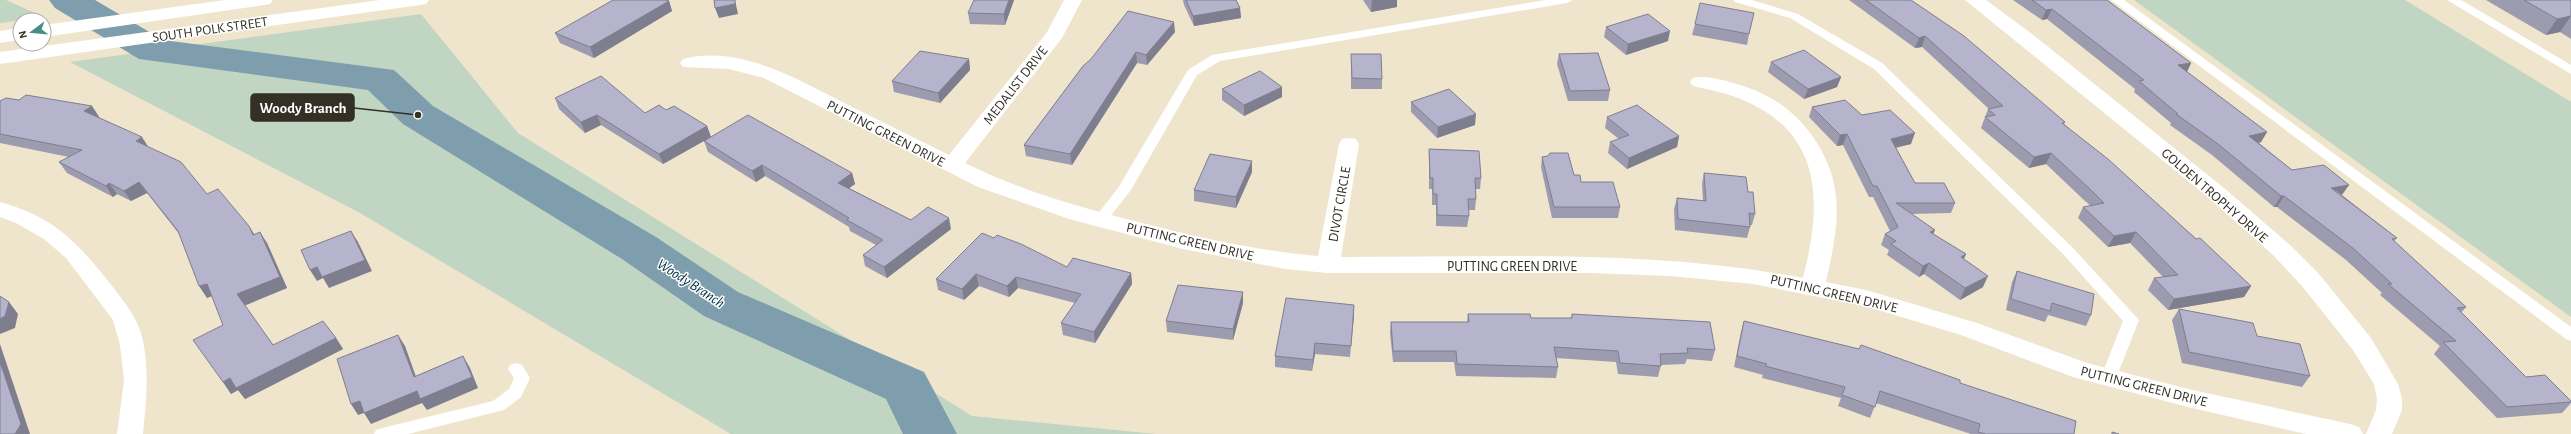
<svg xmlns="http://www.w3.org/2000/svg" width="2571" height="434" font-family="'Alegreya Sans',sans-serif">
  <rect width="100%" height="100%" fill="#eee5cc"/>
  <!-- green -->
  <g fill="#c0d5c2">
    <path d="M0,0H6L44,17L0,23Z"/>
    <path d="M2134,0H2405L2571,102V317Z"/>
    <path d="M421,14L518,133L972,416L1156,434H731L360,213L70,62Z"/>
  </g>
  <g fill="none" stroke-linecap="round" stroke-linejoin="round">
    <!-- river -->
    <path fill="#7e9eae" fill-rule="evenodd" d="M49,0H95L163,40L394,70L433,106L656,237L738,292L924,372L957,434H903L886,399L704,316L622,259L403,124L368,90L139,59L55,8Z"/>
    <!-- lane -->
    <g fill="#fff" fill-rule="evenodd">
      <path d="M1546,0H1573L1567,3L1220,61L1197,75L1131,190L1105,223H1095L1093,220L1118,188L1188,70L1212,55Z"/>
      <path d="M1733,0H1752L1798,14L1882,63L2073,248L2139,320L2115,381H2103L2101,377L2123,321L2063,254L1874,69L1790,18L1735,2Z"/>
      <path d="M2111,0H2124L2571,327V341L2566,339Z"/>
      <path d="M2447,0H2461L2571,65V74Z"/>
      <path d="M516,363L522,365L530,378L521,397L504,410L408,434H374L376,430L382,428L493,401L509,389L514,378L508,369L510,365Z"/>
    </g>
    <!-- street -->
    <g fill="#fff" fill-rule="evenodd">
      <path d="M1064,0H1082L1062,38L965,163C1021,191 1082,208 1142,223C1200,238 1259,251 1318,256L1339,144L1342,139L1349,138L1356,139L1359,144L1341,257C1495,257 1651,249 1803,278C1822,205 1824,134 1743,100C1727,93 1710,90 1693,86L1690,82L1693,78C1710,74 1733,83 1749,88C1776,98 1797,114 1813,137C1847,187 1838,227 1826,282L1866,290L1977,323L2087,363L2188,389L2350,424L2359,427L2363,434H2306L2188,407L2073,377L1961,335L1865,306L1753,284L1671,276L1591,273H1328L1285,269L1183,249L1069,219L978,187L764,78L729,69L683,67L680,63L683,59C741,44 800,81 850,106C883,122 916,139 949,155L1047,32Z"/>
      <path d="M1965,0H1986L2036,37L2224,188L2289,244L2319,274L2371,338L2398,384L2402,399V410L2392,434H2366L2376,410L2377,399L2374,384L2353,350L2302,286L2273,255L2209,198Z"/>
      <path d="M0,202C55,217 78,243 112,286C127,305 140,321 144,346C149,376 146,404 143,434H117L124,381L120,345L113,320L66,258L44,239L16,223L0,217Z"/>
    </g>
    <!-- secondary -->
    <g fill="#fff" fill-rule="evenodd">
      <path d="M225,0H273L270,4L264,5L44,37V25Z"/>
      <path d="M380,0H429L426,4L420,5L0,64V52Z"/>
      <path d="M20,28V40L0,43V31Z"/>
    </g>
  </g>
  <!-- wall -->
  <g fill="#9c9baf">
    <path d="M1014,0L1005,25L970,24L968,13Z"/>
    <path d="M1183,0H1236L1240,8L1241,18L1194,26L1184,5Z"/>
    <path d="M1363,0H1397V7L1371,12Z"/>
    <path d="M1849,0H1911L2065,122L2064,124L2251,286L2244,297L2168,310L2148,290L2154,278L2163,277L2130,243L2108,247L2078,218L2083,207L2091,206L2085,201L2046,164L2029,168L1981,128L1988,109H1989L1922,47L1915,48Z"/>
    <path d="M2013,0H2107L2191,63L2187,72L2267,132L2261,142L2259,143L2292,170L2342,195L2397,238L2394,241L2466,307L2461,313L2526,377L2571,401V403L2562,413L2497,418L2434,354L2440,346L2380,295L2382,293L2346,260L2277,207H2274L2212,155L2170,125L2171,123L2134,92L2135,89L2047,19L2042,20Z"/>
    <path d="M2486,0H2571V39L2560,32L2546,35Z"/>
    <path d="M669,1L672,11L594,58L560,43L555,33Z"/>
    <path d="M1695,24L1749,34L1747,45L1692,35Z"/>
    <path d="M1606,27L1668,41L1626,55L1604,37Z"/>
    <path d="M1175,32L1147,65L1137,63L1072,165L1026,156L1024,145L1083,66Z"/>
    <path d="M1351,54L1382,79V89H1351Z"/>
    <path d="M1559,54L1610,90L1608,101H1568L1557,64Z"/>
    <path d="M969,59L970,70L940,103L894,92L892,81Z"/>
    <path d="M1771,62L1841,77L1837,87L1804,99L1768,72Z"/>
    <path d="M1222,89L1282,97L1244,116L1222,100Z"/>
    <path d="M555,98L645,113L666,110L707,126L711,137L663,164L601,125L585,133L559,109Z"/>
    <path d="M19,100L92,106L99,117H98L148,147L207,194L254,235L267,243L287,288L244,305L273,345L336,338L343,349L245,399L238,390L231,394L223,382V325L212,296L207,298L179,234L147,193L131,201L117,194L113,197L67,173L59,162L69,157L0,143V101Z"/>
    <path d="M1411,102L1475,125L1437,138L1411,112Z"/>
    <path d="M1812,107L1862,115L1911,144L1896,148L1915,183L1955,203L1951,213L1912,214L1933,234L1966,254L1964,259L1983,287L1960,300L1924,274L1919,277L1887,255L1889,250L1881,245L1885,234L1890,231L1873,197H1869L1843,145L1837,146L1809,117Z"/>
    <path d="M1607,117L1679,136L1677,147L1627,169L1608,153L1610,142L1619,139L1605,128Z"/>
    <path d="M704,141L852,173L855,184L849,188L911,220L951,229L887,278L865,266L863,255L876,245L850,231L849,227L765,176L756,182L708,152Z"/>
    <path d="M1429,149L1481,178L1480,189H1475L1476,199L1475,210H1468L1469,216L1467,227L1436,226V205H1432V189H1429Z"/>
    <path d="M1542,157L1574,175L1581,182L1620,207L1618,218H1552L1541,167Z"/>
    <path d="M1252,172L1236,208L1194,201V190Z"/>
    <path d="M1704,173L1748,192L1755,214L1752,225H1750V227L1747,238L1675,230L1674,209L1677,198L1703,201L1702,184Z"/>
    <path d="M994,238L1067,267L1131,273L1132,284L1095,343L1063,335L1061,323L1075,303L1018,288L1009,297L979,286L964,300L938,290L936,279Z"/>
    <path d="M2017,271L2091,315L2086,326L2048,315L2045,322L2006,310L2012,282Z"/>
    <path d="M1243,303L1233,340L1167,332L1166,321Z"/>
    <path d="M1354,305L1350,357L1315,354L1312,371L1275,367V356Z"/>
    <path d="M2179,309L2257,336L2310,376L2302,387L2182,363L2172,320Z"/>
    <path d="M1468,314L1531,318H1571L1572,314L1715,350L1712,361L1687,359L1685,364L1661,365L1658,377L1618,374L1616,362L1556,358L1558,367L1556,378L1456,376L1454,362H1393L1390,333L1391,322H1467Z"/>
    <path d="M1744,321L1960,383L2074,434H1971L1876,403L1870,418L1838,406L1841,398L1762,378L1763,375L1734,367L1741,332Z"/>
  </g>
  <!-- shaded-wall -->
  <g fill="#7f7e8f">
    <path d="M735,0L738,14L719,18L715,8Z"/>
    <path d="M1009,0H1014L1005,25L1004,14Z"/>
    <path d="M1379,0H1397V7L1371,12L1372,1Z"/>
    <path d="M669,1L672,11L594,58L590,47Z"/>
    <path d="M1240,8L1241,18L1194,26L1193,16Z"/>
    <path d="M2052,9L2047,19L2042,20L2046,10Z"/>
    <path d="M2571,16L2560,32L2546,35L2557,19Z"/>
    <path d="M1174,22L1175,32L1147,65L1146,55Z"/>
    <path d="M1670,31L1668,41L1626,55L1628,44Z"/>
    <path d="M1925,36L1922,47L1915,48L1919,38Z"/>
    <path d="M1136,52L1137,63L1072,165L1070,154Z"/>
    <path d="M969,59L970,70L940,103L938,93Z"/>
    <path d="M2191,63L2186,74L2178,65Z"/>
    <path d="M1841,77L1837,87L1804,99L1808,89Z"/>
    <path d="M1282,87V97L1244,116V105Z"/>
    <path d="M92,106L99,117L92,122L84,111Z"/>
    <path d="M1476,114L1475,125L1437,138L1438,127Z"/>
    <path d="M597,115L601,125L585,133L581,122Z"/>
    <path d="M707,126L711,137L663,164L659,154Z"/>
    <path d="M2267,132L2261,142L2243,146L2249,136Z"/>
    <path d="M1915,133L1911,144L1887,149L1891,139Z"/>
    <path d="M1847,134L1843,145L1837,146L1840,135Z"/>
    <path d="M1679,136L1677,147L1627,169L1629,158Z"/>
    <path d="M142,137L149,148L136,141Z"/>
    <path d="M2051,153L2046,164L2029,168L2034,157Z"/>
    <path d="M1252,161V172L1236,208V197Z"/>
    <path d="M762,165L765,176L756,182L752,171Z"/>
    <path d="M852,173L855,184L841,194L838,183Z"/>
    <path d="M139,182L147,193L131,201L124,191Z"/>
    <path d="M109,183L117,194L113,197L106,186Z"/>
    <path d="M2349,185L2342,195L2331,188Z"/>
    <path d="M2281,196H2284L2277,207H2274Z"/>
    <path d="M949,218L951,229L887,278L884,267Z"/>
    <path d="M249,226L256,237L253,235Z"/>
    <path d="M1935,230L1930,241V232Z"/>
    <path d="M351,231L358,242L372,271L329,288L323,278L317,281L310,270L317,267Z"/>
    <path d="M260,232L267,243L287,288L244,306L237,294Z"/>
    <path d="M2136,232L2130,243L2108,247L2114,236Z"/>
    <path d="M1966,254L1961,265V257Z"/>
    <path d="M1929,263L1924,274L1919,277L1923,266Z"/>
    <path d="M1131,273L1132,284L1095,343L1094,332Z"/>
    <path d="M976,274L979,286L964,300L962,289Z"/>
    <path d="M1988,276L1983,287L1960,300L1965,288Z"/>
    <path d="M1016,277L1018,288L1009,297L1007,286Z"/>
    <path d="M207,284L214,295L207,298L199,286Z"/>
    <path d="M2251,286L2244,297L2168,310L2174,299Z"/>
    <path d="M1243,292V303L1233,340V329Z"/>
    <path d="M9,302L18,314L15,328L0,334V319Z"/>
    <path d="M1354,305V316L1350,357L1351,346Z"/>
    <path d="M398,335L405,346L420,388L414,377Z"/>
    <path d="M336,338L343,349L245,399L238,390L231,394L223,382L230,378Z"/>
    <path d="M1315,343V354L1312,371L1313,360Z"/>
    <path d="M0,344L30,434H15L0,362Z"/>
    <path d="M463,356L470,368L478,388L427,410L422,403L371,424L364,413L358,415L351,404Z"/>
  </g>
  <!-- building -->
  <g fill="#b5b4cc" stroke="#7f7e8f">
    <path d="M613,0H666L669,1L590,47L555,33Z"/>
    <path d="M714,0H735V4L715,8Z"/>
    <path d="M974,0H1009L1004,14L968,13Z"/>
    <path d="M1186,0H1236L1240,8L1193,16Z"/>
    <path d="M1371,0H1379L1372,1Z"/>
    <path d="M1866,0H1911L1964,36L2065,122L2062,123L2108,159L2196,239L2200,238L2251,286L2174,299L2154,278L2178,275L2136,232L2114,236L2083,207L2104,203L2091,190L2051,153L2034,157L1985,117L1995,115L1988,109L2003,106L1925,36L1919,38Z"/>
    <path d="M2032,0H2107L2191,63L2178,65L2267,132L2249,136L2292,170L2324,165L2349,185L2331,188L2397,238L2392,239L2466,307L2457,308L2526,377L2545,375L2571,401V402L2507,407L2443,342L2456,341L2388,284H2392L2354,249L2284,196H2281L2218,144L2176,114H2178L2139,81L2144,80L2052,9L2046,10Z"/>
    <path d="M2524,0H2571V16L2557,19Z"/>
    <path d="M1700,3L1754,13L1749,34L1695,24Z"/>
    <path d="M1128,11L1174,22L1146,55L1136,52L1070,154L1024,145L1083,66L1091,59Z"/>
    <path d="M1648,14L1670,31L1628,44L1606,27Z"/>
    <path d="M1804,50L1841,77L1808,89L1771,62Z"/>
    <path d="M920,51L969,59L938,93L892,81Z"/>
    <path d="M1598,53L1610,90L1570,91L1559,54Z"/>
    <path d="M1351,54H1381L1382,79L1352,78Z"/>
    <path d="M1260,71L1282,87L1244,105L1222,89Z"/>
    <path d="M601,76L645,113L659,105L666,110L674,106L707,126L659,154L597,115L581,122L555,98Z"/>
    <path d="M1449,89L1476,114L1438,127L1411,102Z"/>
    <path d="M26,95L92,106L84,111L142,137L136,141L181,162L207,194L218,189L249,226L253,235L260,232L280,277L237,294L273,345L323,321L336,338L236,388L230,378L223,382L193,340L223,325L207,284L199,286L178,231L139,182L124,191L109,183L106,186L59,162L82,150L0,134V101L6,98L19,100Z"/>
    <path d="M1845,100L1862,115L1890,110L1915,133L1891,139L1915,183H1944L1955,203H1896L1935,230L1930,232L1966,254L1961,257L1988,276L1965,288L1929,263L1923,266L1891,244L1896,241L1885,234L1898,227L1877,186H1873L1847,134L1840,135L1812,107Z"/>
    <path d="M1637,105L1679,136L1629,158L1610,142L1629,135L1607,117Z"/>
    <path d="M748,115L852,173L838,183L911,220L928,207L949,218L884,267L863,255L883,240L847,220L849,218L762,165L752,171L704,141Z"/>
    <path d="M1429,149L1479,151L1481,178H1475L1476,199H1468L1469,216L1437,215V194H1433V178H1430Z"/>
    <path d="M1550,153H1568L1574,175H1580L1581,182H1613L1620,207H1554L1542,157L1548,156Z"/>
    <path d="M1210,154L1252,161L1236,197L1194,190Z"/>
    <path d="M1704,173L1746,177L1748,192H1753L1755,214L1749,213L1750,227L1678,219L1677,198L1706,201Z"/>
    <path d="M351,231L365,260L322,277L317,267L310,270L301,250Z"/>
    <path d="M982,233L994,238L997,235L1021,244L1067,267L1073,258L1131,273L1094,332L1061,323L1081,294L1016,277L1007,286L976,274L962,289L936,279Z"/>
    <path d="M2017,271L2094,294L2091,315L2052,303L2050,311L2011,299Z"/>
    <path d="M1178,285L1243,292L1233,329L1166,321Z"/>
    <path d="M0,296L9,302L5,316L0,319Z"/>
    <path d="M1286,298L1354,305L1351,346L1315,343L1313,360L1275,356Z"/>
    <path d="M2179,309L2253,323L2257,336L2300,344L2310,376L2189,352Z"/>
    <path d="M1468,314H1530L1531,318H1572V314L1710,322L1715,350L1687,348L1688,353L1660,354L1661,366L1620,363L1618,351L1554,347L1558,367L1457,364L1456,351H1393L1391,322H1469Z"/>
    <path d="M1744,321L1859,349L1861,345L1960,380V383L2076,421L2074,434H1986L1978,432L1980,424L1880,391L1875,407L1842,395L1845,387L1765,366L1767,364L1737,356Z"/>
    <path d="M398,335L414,377L463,356L472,377L420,399L417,391L364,413L360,401L351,404L337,359Z"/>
    <path d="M0,362L21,424L15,434H0Z"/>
    <path d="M2112,432L2119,434H2112Z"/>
  </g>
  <g text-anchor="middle" stroke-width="3" stroke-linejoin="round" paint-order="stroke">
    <!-- street labels -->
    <g font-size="14" fill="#333026" stroke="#fff">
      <text transform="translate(210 29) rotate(-8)" y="5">SOUTH POLK STREET</text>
      <text transform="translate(1015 85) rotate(-52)" y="5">MEDALIST DRIVE</text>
      <text transform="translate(886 133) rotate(27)" y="5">PUTTING GREEN DRIVE</text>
      <text transform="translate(2215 195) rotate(41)" y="5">GOLDEN TROPHY DRIVE</text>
      <text transform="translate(1339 204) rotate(-80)" y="5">DIVOT CIRCLE</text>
      <text transform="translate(1190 241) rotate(13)" y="5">PUTTING GREEN DRIVE</text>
      <text x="1512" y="271">PUTTING GREEN DRIVE</text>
      <text transform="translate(1834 293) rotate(13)" y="5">PUTTING GREEN DRIVE</text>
      <text transform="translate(2144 386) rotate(14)" y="5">PUTTING GREEN DRIVE</text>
    </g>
    <!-- water labels -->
    <g font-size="15" font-style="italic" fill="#002f41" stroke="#fff">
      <text transform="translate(691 283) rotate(33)" y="5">Woody Branch</text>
    </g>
  </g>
  <!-- callouts -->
  <path fill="none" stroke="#333026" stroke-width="1.5" d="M418 115L354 108"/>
  <circle fill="#333026" stroke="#fff" stroke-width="1.5" cx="418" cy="115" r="4"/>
  <rect fill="#333026" stroke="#333026" stroke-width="1.5" x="251" y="94" width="103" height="27" rx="4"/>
  <g font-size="15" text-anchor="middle" font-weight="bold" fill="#fff">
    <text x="303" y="113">Woody Branch</text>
  </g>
  <!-- north arrow -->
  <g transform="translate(32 32) rotate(254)"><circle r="19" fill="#ffffff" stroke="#adaca8"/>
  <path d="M0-3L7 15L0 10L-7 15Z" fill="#498e85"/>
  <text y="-6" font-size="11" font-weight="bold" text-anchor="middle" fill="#333026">N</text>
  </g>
</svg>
